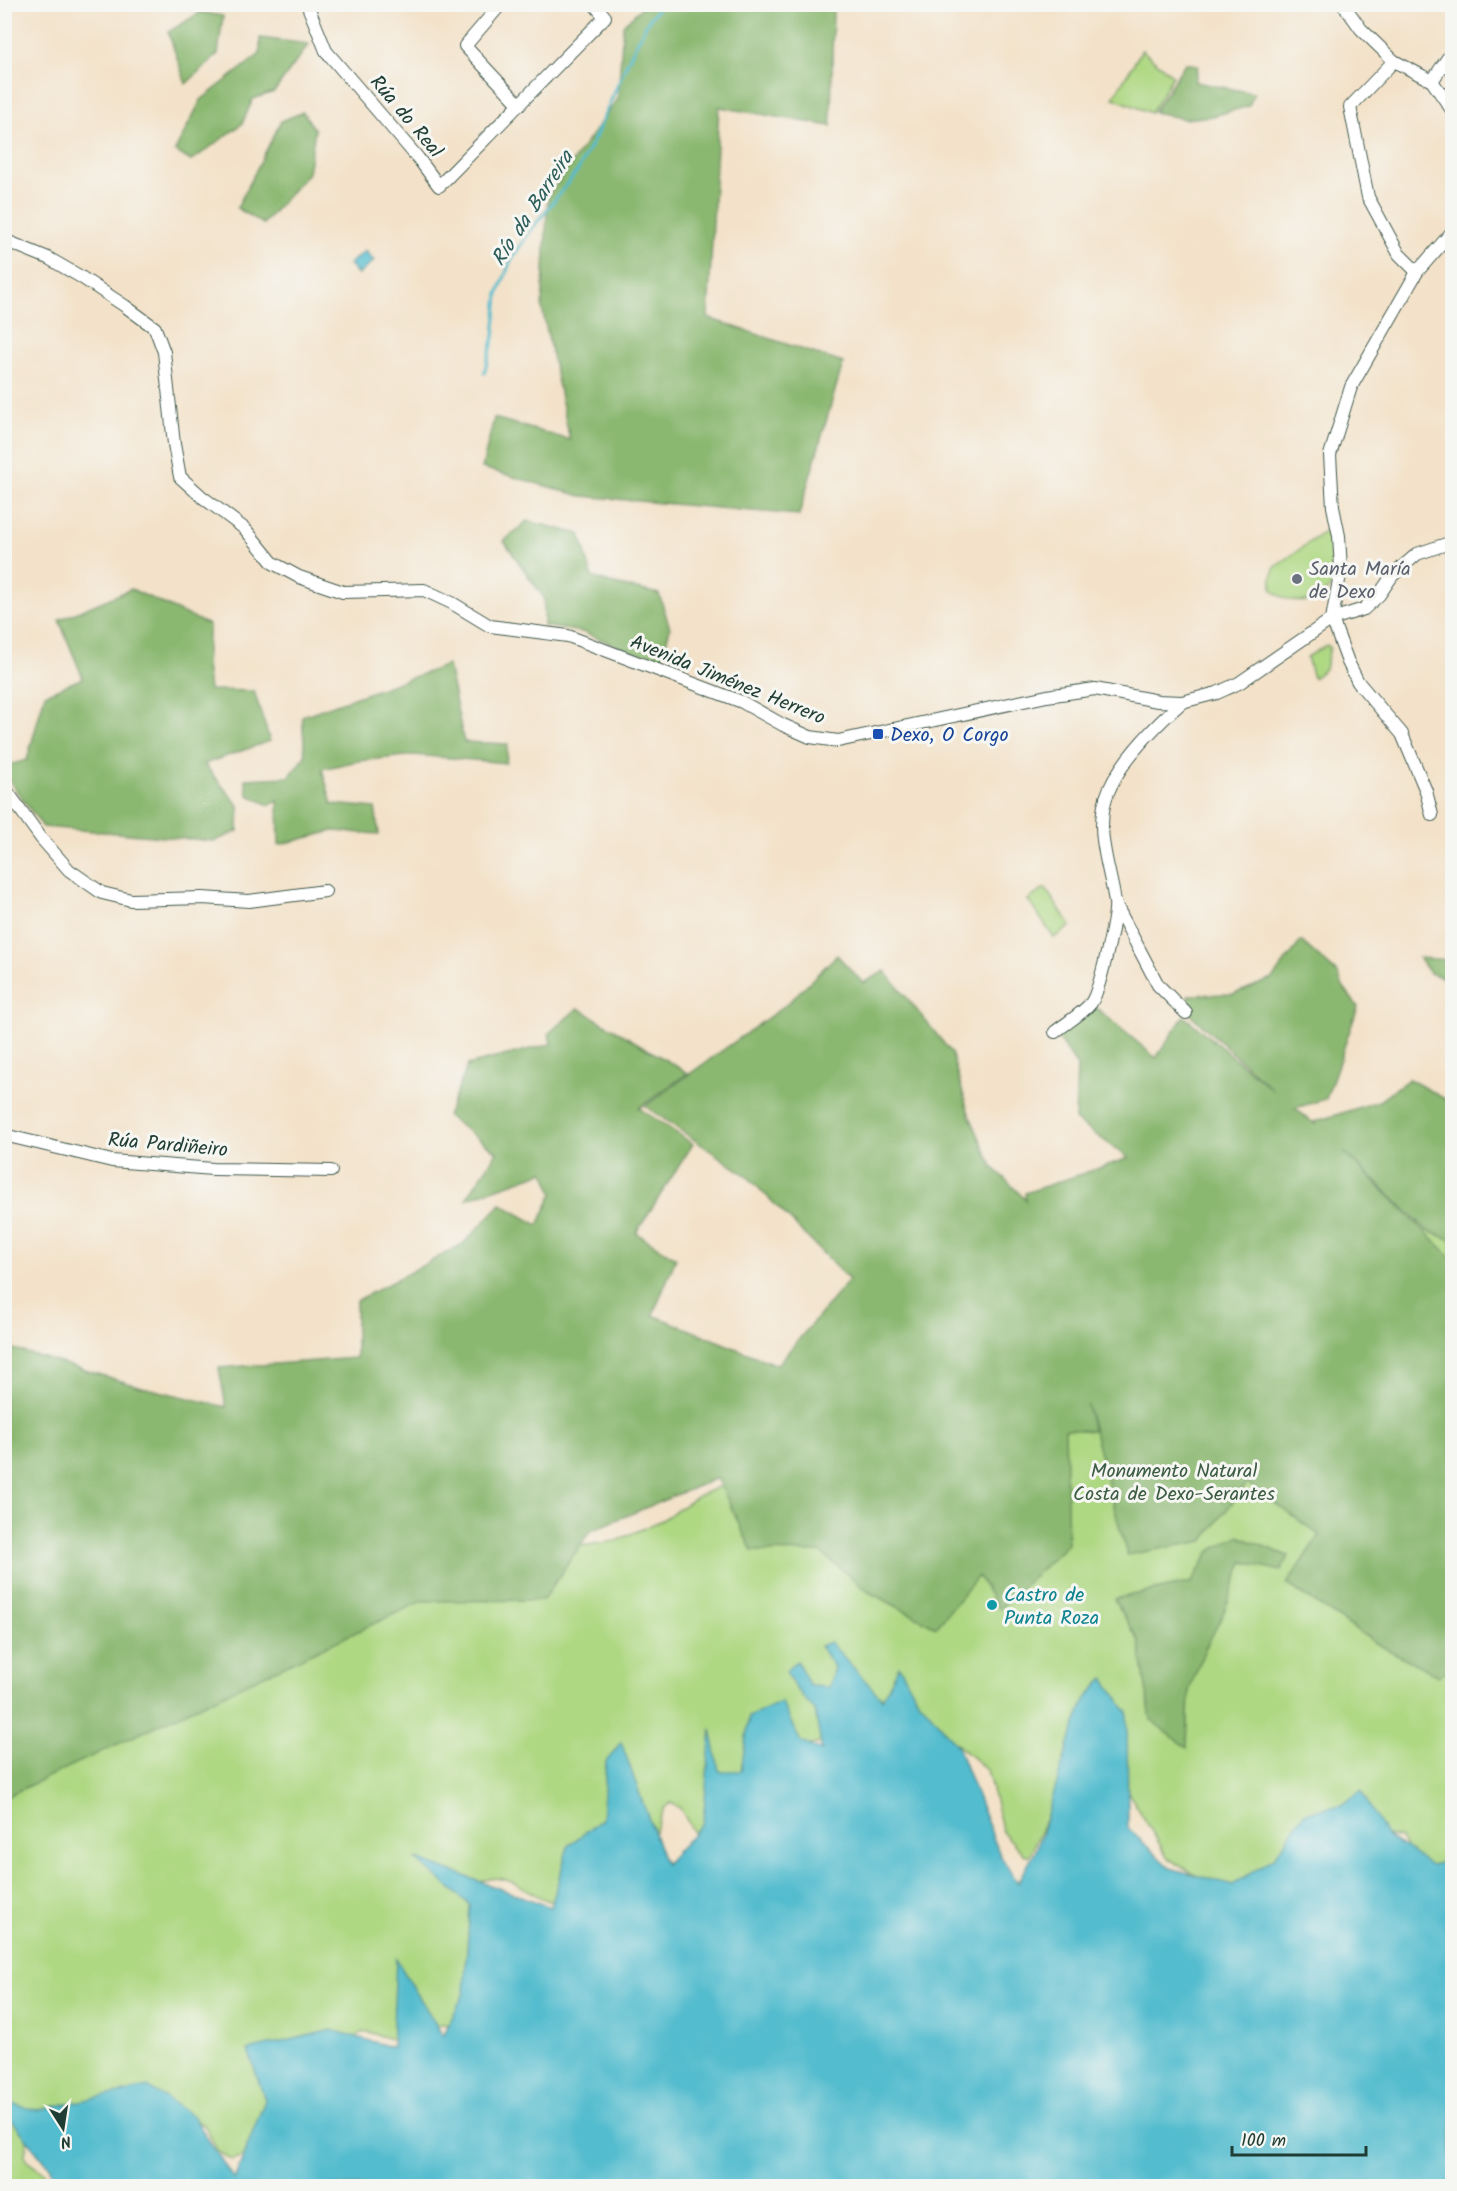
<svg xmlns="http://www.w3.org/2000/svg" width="1457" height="2191" font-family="Kalam,sans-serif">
  <rect width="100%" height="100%" fill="#f6f6f2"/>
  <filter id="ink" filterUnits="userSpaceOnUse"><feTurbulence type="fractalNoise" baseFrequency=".0167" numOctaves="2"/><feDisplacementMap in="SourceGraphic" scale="12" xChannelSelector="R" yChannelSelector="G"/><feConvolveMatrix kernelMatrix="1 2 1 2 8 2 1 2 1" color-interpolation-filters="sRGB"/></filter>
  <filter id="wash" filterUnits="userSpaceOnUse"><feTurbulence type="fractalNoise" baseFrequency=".008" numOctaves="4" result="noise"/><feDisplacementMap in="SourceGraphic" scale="24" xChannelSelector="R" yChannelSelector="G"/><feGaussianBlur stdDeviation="1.35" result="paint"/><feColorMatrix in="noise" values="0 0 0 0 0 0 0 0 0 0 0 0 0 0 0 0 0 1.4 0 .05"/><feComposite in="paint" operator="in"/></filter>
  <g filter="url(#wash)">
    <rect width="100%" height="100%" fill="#f3e2c9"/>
    <!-- green -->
    <g fill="#afd883" stroke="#678a5c" stroke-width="1.5">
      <path d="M1142,50L1173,76L1151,113L1113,98Z"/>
      <path d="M1328,529C1331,541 1338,564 1336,575C1336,580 1333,583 1330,587C1315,607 1289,605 1272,590V578L1274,568Z"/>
      <path d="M1327,645L1330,647L1325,669L1313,678L1307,657Z"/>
      <path d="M1045,888L1071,926L1054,938L1028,900Z"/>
      <path d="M1452,1170V1882L1413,1862L1401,1838L1380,1833L1243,1890L1209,1883L1168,1858L1122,1782L1057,1793L1030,1855H1024L1003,1832L987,1770L937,1727L895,1697L873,1696L820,1743L806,1746L743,1778L703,1849L680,1808L671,1803L664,1808L648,1848L561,1902C557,1902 551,1902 547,1900C526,1893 505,1869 481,1882L499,1936L450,2025L441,2024L428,2036L397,2041L369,2032H363L344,2046L263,2120L243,2156L232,2160L218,2152L205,2126L182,2112L28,2136L25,2155L27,2161L62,2186H5V1599L559,1549L616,1541L662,1520L698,1496L751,1473L1412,1235L1419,1218Z"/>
    </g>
    <!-- forest -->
    <g fill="#8bb871" stroke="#557a52" stroke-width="1.5">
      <path d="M644,5H833L831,126L719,107L708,318L843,363L799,515L581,496L482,468L494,418L570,440L542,308L548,196L618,98L623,25Z"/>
      <path d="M201,12L223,16L218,54L186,84L168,32Z"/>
      <path d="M260,38L309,44L274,92L253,99L242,124L191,161L175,151L201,100L260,54Z"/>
      <path d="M1185,63L1198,65L1195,82L1254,93L1249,106L1213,116L1184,119L1154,112Z"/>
      <path d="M303,112L315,130L308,173L263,224L237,208L281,121Z"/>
      <path d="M527,521L580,534L592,577L610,583L659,594L670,628L661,663L582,632L544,626V598L504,541Z"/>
      <path d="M131,589L209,625L206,665L209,690L254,691L270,741L204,764L239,806L238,831L215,841L43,827L5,775V766L27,760L45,694L83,678L59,620Z"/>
      <path d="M448,665L464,742L508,744L506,763L415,755L358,761L322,769L332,804L375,808L379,834L333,831L279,845L278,801L269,805L248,795L245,779L289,777L305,756L302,716Z"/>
      <path d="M1452,919V981L1430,973L1419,958L1451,960Z"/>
      <path d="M1301,941L1338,974L1343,987L1358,1007L1326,1099L1295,1108L1316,1125L1314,1122L1379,1101L1409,1079L1452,1103V1240L1428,1231L1344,1152L1452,1258V1667L1439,1676L1379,1645L1287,1584L1319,1535L1247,1483L1203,1541L1127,1555L1087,1405L1093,1431L1065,1429L1068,1544L999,1609L978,1576L936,1627L869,1592L820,1552L752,1551L717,1478L590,1531L543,1600L422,1601L5,1797L4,1346L138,1386L226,1407L219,1368L356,1358V1301L463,1244L501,1204L538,1225L553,1193L544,1172L466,1199L497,1152L447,1116L468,1065L551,1044L549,1033L578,1008L688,1073L639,1108L693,1144L636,1233L676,1258L653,1315L777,1365L849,1280L747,1176L645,1106L787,1004L837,955L863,983L885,971L951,1052L969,1114L992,1166L1026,1200L1025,1193L1129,1158L1075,1120L1077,1066L1057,1036L1093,1005L1156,1058L1184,1016L1274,1091L1189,1013L1188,995L1234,994L1272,979Z"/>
      <path d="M1238,1536L1288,1556L1281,1571L1243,1562L1223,1614L1204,1651L1189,1691L1187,1748L1151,1720L1139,1641L1114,1599L1192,1582L1210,1551Z"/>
    </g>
    <!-- water -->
    <g fill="#52bcce" stroke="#387c81" stroke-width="1.5">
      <path d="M365,251L374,261L358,275L349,264Z"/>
      <path d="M830,1642L882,1699L899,1666L915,1695L958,1747L1000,1855L1018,1883L1037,1848L1071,1737L1085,1700L1104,1678L1127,1712L1128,1828L1170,1868L1233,1885L1274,1858L1304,1813L1341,1805L1361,1791L1386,1835L1431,1865L1452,1860V2186H57L50,2168L5,2112V2102L36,2110L149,2087L194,2117L234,2180L265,2100L248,2050L332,2030L392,2047L396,1959L443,2036L464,1993L470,1905L414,1858L551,1907L568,1846L602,1819L606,1762L621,1742L665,1864L703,1823L711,1729L719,1771H741L749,1717L781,1702L801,1742L822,1751L815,1710L795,1688L786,1671L797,1661L810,1686L829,1687L834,1667L820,1646Z"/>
    </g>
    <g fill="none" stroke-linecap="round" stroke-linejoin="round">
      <!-- stream -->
      <path stroke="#52bcce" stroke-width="3" d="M484,373L494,337L498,294L511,260L531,230L578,170L596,135L631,54L649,19L662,4"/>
    </g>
  </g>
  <g filter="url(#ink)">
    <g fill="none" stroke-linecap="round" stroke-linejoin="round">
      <defs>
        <g id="minor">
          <path d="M307,4L326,51L418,158L439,186L605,17L594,4"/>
          <path d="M501,4L465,46L520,105"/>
          <path d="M1343,4L1361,29L1394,61L1432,81L1452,110"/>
          <path d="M1394,61L1350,107L1368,197L1399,254L1417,272"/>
          <path d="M1432,81L1452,52"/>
          <path d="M4,240L48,258L81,277L125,306L155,328L164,352L174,444L180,477L201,496L245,529L273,563L299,577L343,592L424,590L452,603L490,626L568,636L742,702L783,725L810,737L838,741L1047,696L1095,689L1158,701L1182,702L1217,693L1239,683L1332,619L1341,569L1339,536L1333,507L1330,455L1351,387L1417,272L1452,232"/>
          <path d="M4,787L41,838L69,870L102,893L131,900L202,898L249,901L325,891"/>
          <path d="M1432,815L1426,791L1402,734L1358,682L1348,662L1332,619L1364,609L1379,595L1392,576L1417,554L1452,542"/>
          <path d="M1116,905L1158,985L1186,1013"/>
          <path d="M1055,1032C1066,1023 1082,1014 1091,1003C1099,993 1117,915 1115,902C1110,868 1095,833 1106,798C1117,764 1155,726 1182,702"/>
          <path d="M4,1135L112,1161L213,1169L331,1171"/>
        </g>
      </defs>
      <!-- minor casing -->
      <use href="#minor" stroke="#3f564a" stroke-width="14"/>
      <!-- minor -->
      <use href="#minor" stroke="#fff" stroke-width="12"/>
    </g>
  </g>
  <!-- markers -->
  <circle fill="#6b7280" stroke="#f6f6f2" stroke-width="2" cx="1297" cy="579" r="6"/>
  <rect fill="#1a4fb4" stroke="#f6f6f2" stroke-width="2" x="872" y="728" width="12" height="12" rx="3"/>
  <circle fill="#0f9aa8" stroke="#f6f6f2" stroke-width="2" cx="992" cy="1605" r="6"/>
  <g text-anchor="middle" stroke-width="6" stroke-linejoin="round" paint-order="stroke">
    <!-- street labels -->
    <g font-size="20" fill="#1f3d34" stroke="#f6f6f2">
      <text transform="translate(407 116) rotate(50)" y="7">Rúa do Real</text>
      <text transform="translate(728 679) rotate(22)" y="7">Avenida Jiménez Herrero</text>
      <text transform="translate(168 1144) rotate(5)" y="7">Rúa Pardiñeiro</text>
    </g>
    <!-- worship labels -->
    <g font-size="20" fill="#5b616d" stroke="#f6f6f2" text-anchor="start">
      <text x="1309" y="575">Santa María<tspan x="1309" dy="23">de Dexo</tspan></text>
    </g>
    <!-- transit labels -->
    <g font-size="20" fill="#164399" stroke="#f6f6f2" text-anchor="start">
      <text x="890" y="741">Dexo, O Corgo</text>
    </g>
    <!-- park labels -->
    <g font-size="20" fill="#3c5c44" stroke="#f6f6f2">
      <text x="1174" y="1477">Monumento Natural<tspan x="1174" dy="23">Costa de Dexo-Serantes</tspan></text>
    </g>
    <!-- culture labels -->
    <g font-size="20" fill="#0d838f" stroke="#f6f6f2" text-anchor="start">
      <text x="1004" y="1601">Castro de<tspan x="1004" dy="23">Punta Roza</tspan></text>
    </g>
    <!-- water labels -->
    <g font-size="21" font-style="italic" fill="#2c5d5a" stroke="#f6f6f2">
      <text transform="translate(532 208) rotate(-57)" y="7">Río da Barreira</text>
    </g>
  </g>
  <!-- margin -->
  <rect width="1457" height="2191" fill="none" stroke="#f6f6f2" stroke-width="24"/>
  <!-- north arrow -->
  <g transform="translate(63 2128) rotate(168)" stroke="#f6f6f2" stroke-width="4.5" paint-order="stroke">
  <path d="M0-4.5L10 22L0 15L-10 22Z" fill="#1f3d34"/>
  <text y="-9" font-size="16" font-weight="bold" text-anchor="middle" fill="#1f3d34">N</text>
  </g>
  <!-- scale -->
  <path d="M1232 2146v9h134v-9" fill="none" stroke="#1f3d34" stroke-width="3"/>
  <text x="1241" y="2146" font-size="18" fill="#1f3d34" stroke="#f6f6f2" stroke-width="4.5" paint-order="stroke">100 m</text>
</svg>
